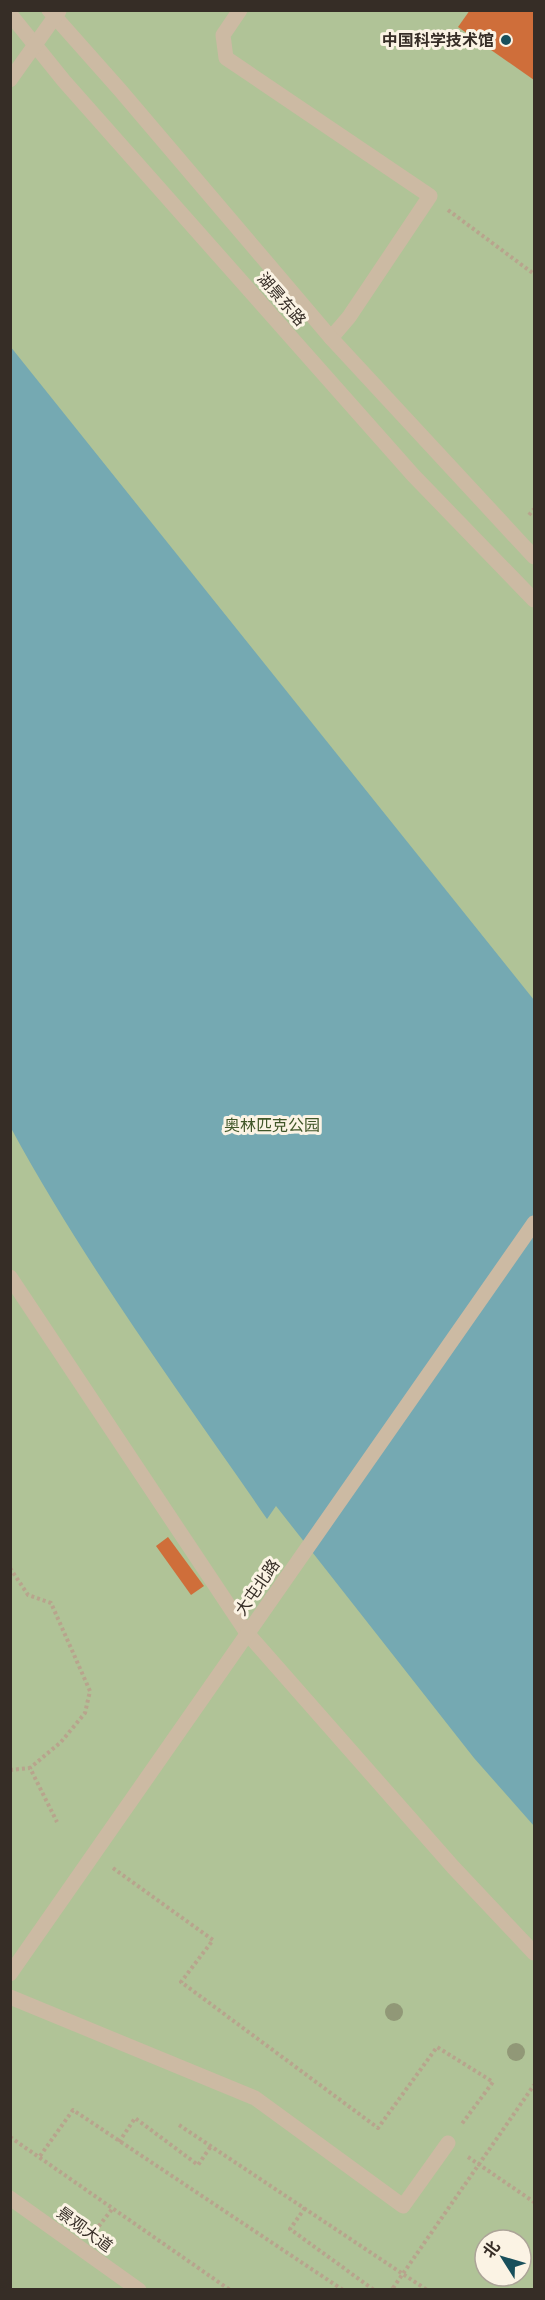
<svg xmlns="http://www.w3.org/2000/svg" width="545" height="2300" font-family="'Work Sans','Noto Sans SC',sans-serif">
  <rect width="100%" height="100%" fill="#f3e9d8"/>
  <!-- green -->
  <path fill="#b0c397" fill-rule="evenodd" d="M11,11H534V2289L11,2290ZM485,2240H521V2276H485Z"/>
  <!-- water -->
  <path fill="#75a9b2" d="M10,346L534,1000V1826L474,1758L276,1506L267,1519C179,1391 85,1265 11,1128Z"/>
  <!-- building -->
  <g fill="#cf6e3a">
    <path d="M470,10H534V80L458,27Z"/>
    <path d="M168,1537L204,1586L191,1595L156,1546Z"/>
  </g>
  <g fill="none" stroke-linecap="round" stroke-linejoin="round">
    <!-- path -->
    <g stroke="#b8a48d" stroke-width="4" stroke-dasharray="3 3" stroke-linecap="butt">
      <path d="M448,210L534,274"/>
      <path d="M529,515L534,509"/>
      <path d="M10,1568L28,1595L51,1603L90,1691L85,1713L61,1742L30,1768"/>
      <path d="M10,1770L30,1768L57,1822"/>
      <path d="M113,1868L213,1940L181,1982L378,2128L437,2047L493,2082L461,2125"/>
      <path d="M179,2125L427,2290"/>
      <path d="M10,2137L230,2290"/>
      <path d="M119,2142L135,2118L198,2165L211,2146"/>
      <path d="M40,2156L73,2110L343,2290"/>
      <path d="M468,2157L534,2202"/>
      <path d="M305,2208L290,2229L374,2290"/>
      <path d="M95,2231L113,2208"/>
      <path d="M392,2290L393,2288"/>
    </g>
    <!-- service -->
    <g stroke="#ccbaa3" stroke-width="15">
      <path d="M240,10L223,35L226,58L430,196L349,317L331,338"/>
      <path d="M10,1997L255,2098L403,2206L448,2143"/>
    </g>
    <!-- pedestrian -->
    <g stroke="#ccbaa3" stroke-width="15">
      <path d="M10,1277L247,1633L453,1867L534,1953"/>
      <path d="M10,2198L139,2290"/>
    </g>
    <!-- tertiary -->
    <g stroke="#ccbaa3" stroke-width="15">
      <path d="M49,10L120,90L331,338L534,557"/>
      <path d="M10,14L64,81L413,475L534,600"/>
      <path d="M10,80L59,11"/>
      <path d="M10,1974L534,1223"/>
    </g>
    <!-- path-bridge -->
    <path stroke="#b8a48d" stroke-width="4" stroke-dasharray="3 3" stroke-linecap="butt" d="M393,2288L534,2085"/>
  </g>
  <!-- trees -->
  <g fill="#919877">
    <circle cx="394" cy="2012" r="9"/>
    <circle cx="516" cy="2052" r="9"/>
  </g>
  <!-- markers -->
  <circle fill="#184f5b" stroke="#fbf3e4" stroke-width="2" cx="506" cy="40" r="6"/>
  <g text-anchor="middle" stroke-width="6" stroke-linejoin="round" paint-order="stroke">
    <!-- poi labels -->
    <g font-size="16" font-weight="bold" fill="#362d26" stroke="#fbf3e4" text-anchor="end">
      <text x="494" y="46">中国科学技术馆</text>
    </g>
    <!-- street labels -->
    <g font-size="16" fill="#362d26" stroke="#fbf3e4">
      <text transform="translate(282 299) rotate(49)" y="6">湖景东路</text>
      <text transform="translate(257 1587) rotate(-55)" y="6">大屯北路</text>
      <text transform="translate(85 2229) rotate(36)" y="6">景观大道</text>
    </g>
    <!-- park labels -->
    <g font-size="16" fill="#405628" stroke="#fbf3e4">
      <text x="272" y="1131">奥林匹克公园</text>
    </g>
  </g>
  <!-- border -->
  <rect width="545" height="2300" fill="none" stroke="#362d26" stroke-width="24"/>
  <!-- north arrow -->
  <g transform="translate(503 2258) rotate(307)"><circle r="28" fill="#fbf3e4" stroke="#aca498" stroke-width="1.5"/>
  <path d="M0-4.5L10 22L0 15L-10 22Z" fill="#184f5b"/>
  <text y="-9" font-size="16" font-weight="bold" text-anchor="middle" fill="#362d26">北</text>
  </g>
</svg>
